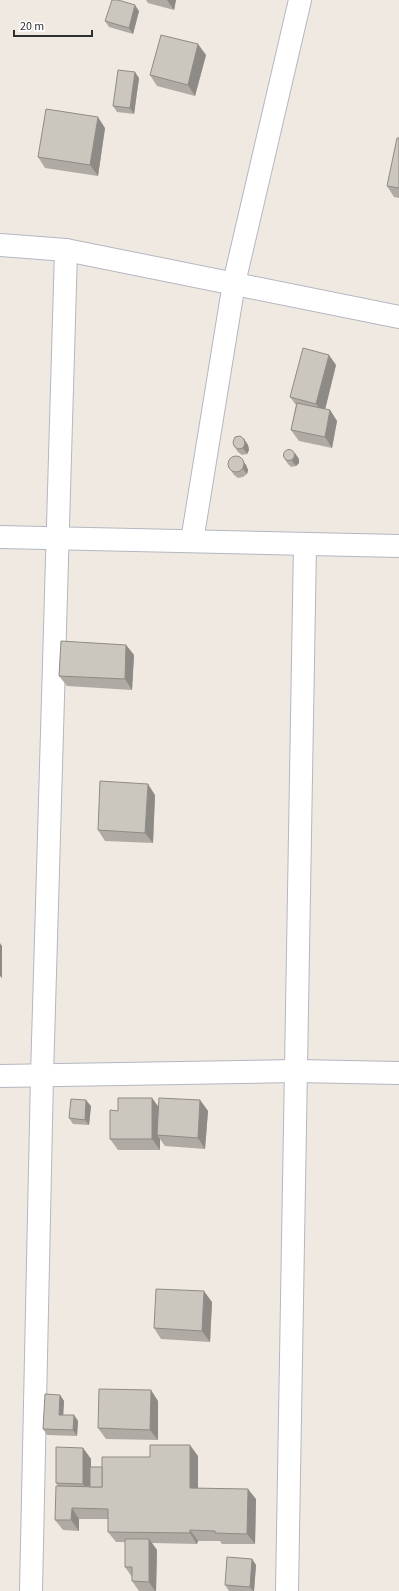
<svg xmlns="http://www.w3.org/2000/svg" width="399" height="1591" font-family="'Source Sans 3',sans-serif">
  <rect width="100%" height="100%" fill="#efe9e1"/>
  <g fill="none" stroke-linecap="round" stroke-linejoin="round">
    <defs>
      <g id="minor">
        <path d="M0,245L66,250L399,317"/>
        <path d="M0,537L399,546"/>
        <path d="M192,541L234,283L300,0"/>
        <path d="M0,1076L296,1071L399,1073"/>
        <path d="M31,1591L42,1076L66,250"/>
        <path d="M287,1591L305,544"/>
      </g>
    </defs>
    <!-- minor casing -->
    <use href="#minor" stroke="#b4b7c1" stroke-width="24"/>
    <!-- minor -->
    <use href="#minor" stroke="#fff" stroke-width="22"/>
  </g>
  <!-- wall -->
  <g fill="#afaba4">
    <path d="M146,0H176L174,10L148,3Z"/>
    <path d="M139,11L133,34L109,27L105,21Z"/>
    <path d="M206,55L195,96L157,86L150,75Z"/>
    <path d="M139,78L134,114L117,112L113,106Z"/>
    <path d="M105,128L98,176L45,168L38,157Z"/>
    <path d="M399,138V198L394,197L387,186Z"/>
    <path d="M336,365L325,409L330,410L337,421L332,448L299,441L291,430L296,405L290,397Z"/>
    <path d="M244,439L248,445L249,450L247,454L242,455L238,452L234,446Z"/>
    <path d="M284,458L299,459V463L296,466L291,467L288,464Z"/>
    <path d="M242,460L246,465L248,470L247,474L243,477L238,478L234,475L230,469Z"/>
    <path d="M126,645L134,655L132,690L67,686L59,676Z"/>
    <path d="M155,795L153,843L105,841L98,830Z"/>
    <path d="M152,1098L159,1108L200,1100L208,1111L205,1149L165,1146L160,1139V1150H118L110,1139L118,1111Z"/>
    <path d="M91,1106L89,1125L73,1124L69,1118Z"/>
    <path d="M212,1302L210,1342L161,1339L154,1328Z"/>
    <path d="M60,1395L64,1401L63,1415H74L78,1421L77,1436L47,1435L43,1429Z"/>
    <path d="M158,1401V1440L106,1439L98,1428Z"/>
    <path d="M83,1448L91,1459V1467H102L150,1457L198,1456V1488L256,1499L255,1544H222L220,1541H198L197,1544L152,1543L157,1550L156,1591H139L132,1581V1577L125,1567V1542H116L108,1532V1519H79V1531L63,1530L55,1520L58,1486L56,1483Z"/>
    <path d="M252,1559L256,1565L254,1591H229L225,1585Z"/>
  </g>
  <!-- shaded-wall -->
  <g fill="#8e8b86">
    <path d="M167,0H176L174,10Z"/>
    <path d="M135,5L139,11L133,34L129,28Z"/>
    <path d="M198,44L206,55L195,96L188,85Z"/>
    <path d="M135,72L139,78L134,114L130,108Z"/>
    <path d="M98,117L105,128L98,176L90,165Z"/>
    <path d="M329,355L336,365L324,414L316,404Z"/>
    <path d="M330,410L337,421L332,448L325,437Z"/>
    <path d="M244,439L248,445L249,450L247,454L243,448Z"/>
    <path d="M295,453L299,459V463L296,466L292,461Z"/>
    <path d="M242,460L246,465L248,470L247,474L243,469Z"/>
    <path d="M126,645L134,655L132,690L125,679Z"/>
    <path d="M148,784L155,795L153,843L145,833Z"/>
    <path d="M0,943L2,946V978L0,976Z"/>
    <path d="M152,1098L160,1109L157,1135L160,1139V1150L152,1139Z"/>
    <path d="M86,1100L91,1106L89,1125L85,1120Z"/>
    <path d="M200,1100L208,1111L205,1149L198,1138Z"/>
    <path d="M204,1291L212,1302L210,1342L202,1331Z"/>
    <path d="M151,1390L158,1401V1440L150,1430Z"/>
    <path d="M60,1395L64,1401L63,1420L59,1415Z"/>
    <path d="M74,1415L78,1421L77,1436L73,1430Z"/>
    <path d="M190,1445L198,1456V1498L190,1488Z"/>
    <path d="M83,1448L91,1459V1495L83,1484Z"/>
    <path d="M248,1489L256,1499L255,1544L247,1534Z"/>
    <path d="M72,1508L79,1519V1531L71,1520Z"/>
    <path d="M190,1530L198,1541L197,1544L190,1533Z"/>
    <path d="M149,1539L157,1550L156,1591H155L149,1582Z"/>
    <path d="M252,1559L256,1565L254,1591H253L250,1587Z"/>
  </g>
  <!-- building -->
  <g fill="#cbc7bf" stroke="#8e8b86">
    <path d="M112,0H118L135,5L129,28L105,21Z"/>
    <path d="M161,35L198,44L188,85L150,75Z"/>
    <path d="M118,70L135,72L130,108L113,106Z"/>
    <path d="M46,109L98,117L90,165L38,157Z"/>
    <path d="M397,138H399V188L387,186Z"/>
    <path d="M303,348L329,355L316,404L290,397Z"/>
    <path d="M297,403L330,410L325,437L291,430Z"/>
    <path d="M240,436L244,439L245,444L243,448L238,449L234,446L233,442L235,437Z"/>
    <circle cx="289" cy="455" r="5.5"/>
    <circle cx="236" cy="464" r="8"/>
    <path d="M61,641L126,645L125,679L59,676Z"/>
    <path d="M100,781L148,784L145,833L98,830Z"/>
    <path d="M118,1098H152V1139H110V1110L118,1111Z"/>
    <path d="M159,1098L200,1100L198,1138L157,1135Z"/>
    <path d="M71,1099L86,1100L85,1120L69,1118Z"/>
    <path d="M156,1289L204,1291L202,1331L154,1328Z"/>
    <path d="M99,1389L151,1390L150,1430L98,1428Z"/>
    <path d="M45,1394L60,1395L59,1415H74L73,1430L43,1429Z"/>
    <path d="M150,1445H190V1488L248,1489L247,1534L215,1533V1531L190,1530V1533L108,1532V1509L72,1508L71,1520H55L56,1486L102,1487V1457H150Z"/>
    <path d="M56,1447L83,1448V1484L56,1483Z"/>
    <rect x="90" y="1467" width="12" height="20"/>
    <path d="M125,1539H149V1582L132,1581V1567H125Z"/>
    <path d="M227,1557L252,1559L250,1587L225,1585Z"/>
  </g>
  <!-- scale -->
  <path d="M14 30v6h78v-6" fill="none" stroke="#2e2e2e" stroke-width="2"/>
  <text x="20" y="30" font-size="12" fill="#2e2e2e" stroke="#ffffff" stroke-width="3" paint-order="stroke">20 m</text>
</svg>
